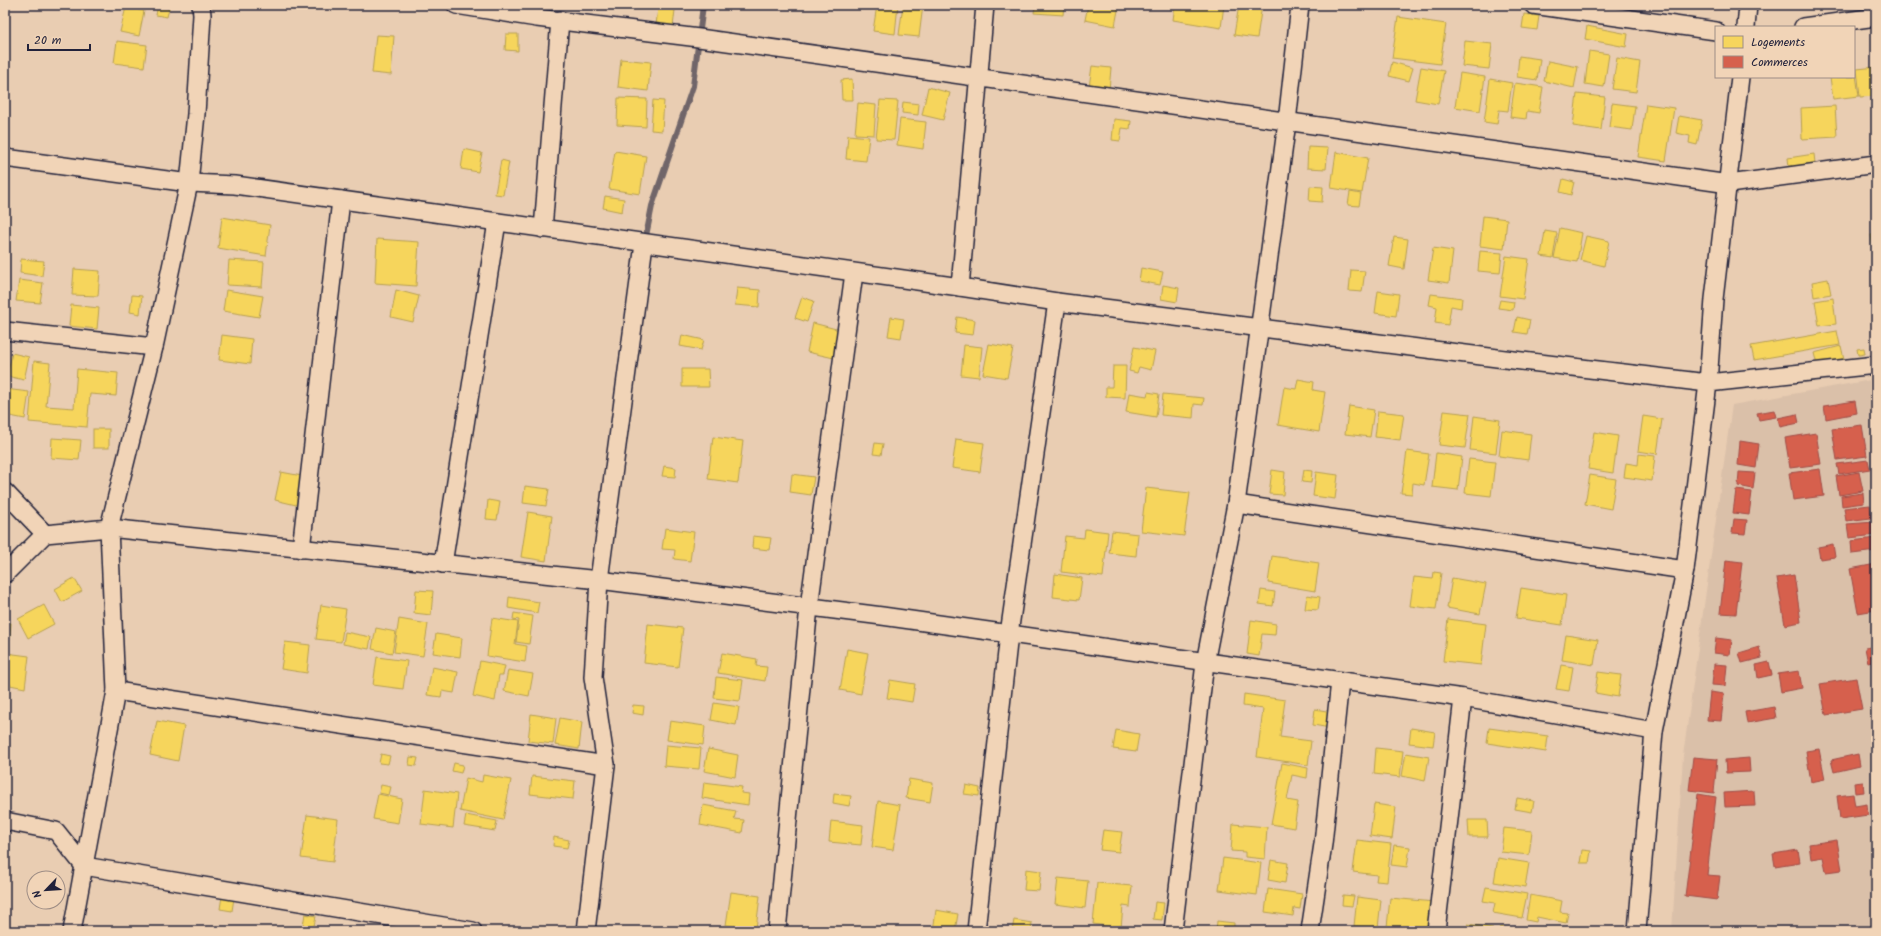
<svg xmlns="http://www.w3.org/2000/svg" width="1881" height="936" font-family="Kalam,sans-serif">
  <rect width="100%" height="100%" fill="#e9cdb2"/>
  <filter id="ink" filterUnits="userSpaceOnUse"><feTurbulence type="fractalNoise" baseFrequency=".025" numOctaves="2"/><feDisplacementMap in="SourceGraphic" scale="8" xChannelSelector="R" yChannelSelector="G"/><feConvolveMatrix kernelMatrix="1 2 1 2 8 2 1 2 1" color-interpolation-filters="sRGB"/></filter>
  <g filter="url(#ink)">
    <!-- built -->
    <path fill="#dac0a9" d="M1876,379V931H1672L1683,756L1732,405Z"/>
    <!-- homes -->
    <g fill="#f6d55c" stroke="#b69f52">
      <path d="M158,5H170L167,17L156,15Z"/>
      <path d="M877,5H898L895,34L873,31Z"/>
      <path d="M903,5H923L919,37L899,35Z"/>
      <path d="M1035,5H1064L1063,15L1034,13Z"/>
      <path d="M1088,5H1119L1115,26L1085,20Z"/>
      <path d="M1175,5H1224L1221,28L1173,20Z"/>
      <path d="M1239,5H1262L1257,38L1234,35Z"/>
      <path d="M126,7L144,11L139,36L120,32Z"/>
      <path d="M658,8L675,10L673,27L656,25Z"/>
      <path d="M1524,14L1539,16L1537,30L1522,28Z"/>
      <path d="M1398,17L1446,24L1440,64L1392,58Z"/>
      <path d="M1587,26L1628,34L1626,47L1585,39Z"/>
      <path d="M506,34H518V51L505,50Z"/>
      <path d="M376,35L394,36L391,75L372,73Z"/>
      <path d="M117,41L147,45L144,67L114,63Z"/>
      <path d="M1465,41L1492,44L1489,69L1462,66Z"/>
      <path d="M1589,51L1609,54L1604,87L1585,84Z"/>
      <path d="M1519,56L1540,59L1537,80L1517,77Z"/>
      <path d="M1617,58L1640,62L1636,92L1612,89Z"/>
      <path d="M621,59L651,62L648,91L618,87Z"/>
      <path d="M1548,61L1578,67L1574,88L1544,81Z"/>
      <path d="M1392,62L1413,68L1409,81L1389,76Z"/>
      <path d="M1092,66L1111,68L1109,90L1089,87Z"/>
      <path d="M1421,67L1444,71L1438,104L1415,100Z"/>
      <path d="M1876,67V96L1860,97L1857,69Z"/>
      <path d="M1855,68L1859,96L1833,99L1830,77H1854Z"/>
      <path d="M1460,73L1485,77L1480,111L1455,107Z"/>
      <path d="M852,79L853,100H842L841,80Z"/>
      <path d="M1490,79L1512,83L1508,111L1499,110L1497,124L1484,122Z"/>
      <path d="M1515,83L1543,87L1539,113L1527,111L1526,119L1510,117Z"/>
      <path d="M928,87L950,93L943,120L922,115Z"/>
      <path d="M1577,94L1605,97L1601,130L1573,126Z"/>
      <path d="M618,98L647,99L646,127L617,125Z"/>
      <path d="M653,100L664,101L662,131L651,130Z"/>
      <path d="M880,100L898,101L894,140L876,139Z"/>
      <path d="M903,102L919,104L918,115L902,113Z"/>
      <path d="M858,103L876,105L874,135L855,134Z"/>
      <path d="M1612,103L1635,106L1632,130L1609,127Z"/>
      <path d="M1646,104L1674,108L1666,161L1638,157Z"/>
      <path d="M1835,106L1837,137L1802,139L1801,108Z"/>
      <path d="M1679,116L1702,120L1697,145L1689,143L1690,136L1676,133Z"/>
      <path d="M900,119L926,122L923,149L897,145Z"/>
      <path d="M1114,119L1131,121L1130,129L1122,128L1120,141L1112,140Z"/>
      <path d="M848,135L869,137L866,161L846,159Z"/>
      <path d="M1308,147L1328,148L1326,169L1307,168Z"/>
      <path d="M464,149L482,153L478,172L461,169Z"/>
      <path d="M615,151L646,156L640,194L609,189Z"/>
      <path d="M1336,152L1368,158L1362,193L1331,188Z"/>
      <path d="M1814,154L1815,163L1789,167L1788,158Z"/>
      <path d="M501,160L509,162L503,195L495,194Z"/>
      <path d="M1563,179L1574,182L1571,195L1560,192Z"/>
      <path d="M1310,186L1323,187L1322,202L1309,201Z"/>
      <path d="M1350,192L1361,194L1359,206L1348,205Z"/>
      <path d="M605,196L624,199L622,212L603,208Z"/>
      <path d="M1483,216L1507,219L1504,249L1480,246Z"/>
      <path d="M222,217L270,225L266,256L218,248Z"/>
      <path d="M1560,228L1582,233L1577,262L1554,258Z"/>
      <path d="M1545,231L1557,233L1553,258L1541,256Z"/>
      <path d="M1876,234V260H1875L1871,235Z"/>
      <path d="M1586,236L1609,241L1604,266L1580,260Z"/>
      <path d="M1394,237L1408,239L1404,269L1389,266Z"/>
      <path d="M377,239L419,242L416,286L375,283Z"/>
      <path d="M1433,248L1453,251L1449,283L1428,280Z"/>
      <path d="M1480,251L1502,253L1500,273L1478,271Z"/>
      <path d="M1506,256L1529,259L1523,299L1500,296Z"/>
      <path d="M21,259L44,261L42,276L20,273Z"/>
      <path d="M229,260L264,262L262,287L227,285Z"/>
      <path d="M1141,268L1163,272L1160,285L1139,281Z"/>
      <path d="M74,269L100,271L98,296L72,295Z"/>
      <path d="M1351,270L1365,271L1362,292L1349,291Z"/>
      <path d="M1828,279L1831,294L1814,297L1812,282Z"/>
      <path d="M19,280L43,283L40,303L16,301Z"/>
      <path d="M1163,285L1179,288L1177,302L1161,299Z"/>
      <path d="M737,288L760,290L759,307L735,305Z"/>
      <path d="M226,290L263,296L259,317L223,311Z"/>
      <path d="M396,290L419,296L413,322L391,317Z"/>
      <path d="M1378,291L1399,294L1396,316L1375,313Z"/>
      <path d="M1431,294L1462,298L1461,308L1451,306L1448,325L1435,323L1437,307L1429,305Z"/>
      <path d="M132,295L142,296L140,314L130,312Z"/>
      <path d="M802,297L814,301L807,322L795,318Z"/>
      <path d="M1833,298L1836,324L1819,326L1815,301Z"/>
      <path d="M1500,300L1514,302L1513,310L1498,308Z"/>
      <path d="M71,305L99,308L97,329L69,326Z"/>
      <path d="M891,317L904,319L901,338L888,336Z"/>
      <path d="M957,317L975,320L973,335L955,333Z"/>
      <path d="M1517,317L1530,320L1527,334L1514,332Z"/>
      <path d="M813,323L840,330L834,358L807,352Z"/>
      <path d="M1837,331L1840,345L1754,360L1751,346Z"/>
      <path d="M222,335L252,339L250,364L219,360Z"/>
      <path d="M682,335L704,340L701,350L680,346Z"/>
      <path d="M989,344L1013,348L1007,378L983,374Z"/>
      <path d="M964,345L982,347L979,377L961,375Z"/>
      <path d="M1841,346L1844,359L1817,365L1814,353Z"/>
      <path d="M1134,347L1155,351L1151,370L1139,367L1137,373L1129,371Z"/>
      <path d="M1864,348L1865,354L1858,355L1857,349Z"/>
      <path d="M12,353L29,357L24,380L7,376Z"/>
      <path d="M34,361L50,363L46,406L74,408L77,369L118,373L116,396L90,394L87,427L29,422Z"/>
      <path d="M1113,366H1126L1125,398L1106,397V387H1112Z"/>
      <path d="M682,369H708L709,387H682Z"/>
      <path d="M1298,379L1314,382L1313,390L1325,392L1319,432L1278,425L1284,387L1296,389Z"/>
      <path d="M5,389L29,392L25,419L5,415Z"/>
      <path d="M1148,392L1159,394L1156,417L1126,412L1129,393L1147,396Z"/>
      <path d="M1163,394L1204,398L1203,405L1194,404L1193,418L1161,415Z"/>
      <path d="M1349,406L1374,410L1370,437L1345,434Z"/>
      <path d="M1378,411L1404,414L1400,440L1375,437Z"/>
      <path d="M1444,411L1470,414L1465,448L1439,445Z"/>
      <path d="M1474,416L1500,420L1496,453L1470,450Z"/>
      <path d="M1643,416L1662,419L1657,454L1638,451Z"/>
      <rect x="93" y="429" width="16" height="19"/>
      <path d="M1502,430L1531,434L1528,460L1499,456Z"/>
      <path d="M1594,432L1618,436L1613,473L1588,469Z"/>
      <path d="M713,437L743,441L738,483L708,479Z"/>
      <path d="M52,438L81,440L79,460L51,458Z"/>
      <path d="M956,439L984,443L980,472L952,468Z"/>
      <path d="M875,443L883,444L881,455L873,454Z"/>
      <path d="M1407,451L1429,454L1424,485L1413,483L1412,494L1401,493Z"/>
      <path d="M1436,453L1462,457L1458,490L1432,487Z"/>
      <path d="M1639,454L1655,456L1652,481L1624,477L1626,463L1638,465Z"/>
      <path d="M1469,459L1495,462L1491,496L1465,493Z"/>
      <path d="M664,466L676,468L675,477L662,476Z"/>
      <path d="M1272,470L1285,472L1283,495L1269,494Z"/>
      <path d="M1304,470L1312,471L1311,483L1302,482Z"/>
      <path d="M281,472L302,476L296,505L275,500Z"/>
      <path d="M1316,472L1338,475L1335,499L1313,496Z"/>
      <path d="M792,474L814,477L811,495L790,492Z"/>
      <path d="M1590,475L1616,479L1611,509L1585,504Z"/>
      <path d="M525,486L549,489L546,506L523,503Z"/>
      <path d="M1146,488L1190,493L1184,536L1141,531Z"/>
      <path d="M488,500L500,502L497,520L486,519Z"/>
      <path d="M528,512L552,516L546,561L521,557Z"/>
      <path d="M665,528L694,532L690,561L674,559L675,550L662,549Z"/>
      <path d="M1085,529L1108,532L1103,577L1061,572L1065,536L1084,538Z"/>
      <path d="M1112,531L1138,534L1136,556L1109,553Z"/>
      <path d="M753,536L771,538L769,550L752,548Z"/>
      <path d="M1272,556L1319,563L1315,591L1268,583Z"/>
      <path d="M1434,572L1441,573L1436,609L1410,606L1414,577L1433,579Z"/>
      <path d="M1055,574L1082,578L1079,600L1053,597Z"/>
      <path d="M74,578L82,591L62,602L55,589Z"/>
      <path d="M1452,578L1486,584L1480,614L1447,608Z"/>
      <path d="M1521,588L1566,595L1562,625L1516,618Z"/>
      <path d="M416,590L433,591L431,615L414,613Z"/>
      <path d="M1261,590L1275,592L1273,606L1259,604Z"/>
      <path d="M1307,595L1320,597L1318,610L1305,609Z"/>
      <path d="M509,597L539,602L537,613L508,608Z"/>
      <path d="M44,605L54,624L28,638L18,619Z"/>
      <path d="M321,605L346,609L341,642L316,639Z"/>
      <path d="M514,613L533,616L529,644L516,642L519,620L513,619Z"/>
      <path d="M492,618L518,622L515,644L527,646L525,662L487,656Z"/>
      <path d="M399,619L428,624L423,656L394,652Z"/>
      <path d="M1448,619L1486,624L1481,665L1443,661Z"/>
      <path d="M1251,620L1276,624L1275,635L1262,634L1259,656L1247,654Z"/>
      <path d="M5,623H11L9,647L5,646Z"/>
      <path d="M648,624L683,628L678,667L644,663Z"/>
      <path d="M376,628L396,632L392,653L372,649Z"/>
      <path d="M345,632L371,637L369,649L343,644Z"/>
      <path d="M436,634L462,638L460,657L433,653Z"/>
      <path d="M1566,635L1598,640L1594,665L1562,660Z"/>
      <path d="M285,642L310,645L307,673L281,669Z"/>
      <path d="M847,649L868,653L861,694L840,690Z"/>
      <path d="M6,653L29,656L25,688L5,684Z"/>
      <path d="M722,653L757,659L756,666L767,667L765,681L718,673Z"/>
      <path d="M377,657L407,661L403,689L373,685Z"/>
      <path d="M480,661L505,666L503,675H499L495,701L473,696Z"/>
      <path d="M1561,665L1573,667L1569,691L1556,689Z"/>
      <path d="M432,667L458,672L454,693L442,691L441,697L427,695Z"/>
      <path d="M508,670L533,674L529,696L504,691Z"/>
      <path d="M1598,672L1621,675L1618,697L1595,693Z"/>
      <path d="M716,677L743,680L740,701L714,698Z"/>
      <path d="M890,680L915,684L912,702L887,698Z"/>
      <path d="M1244,694L1285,700L1280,737L1311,741L1308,765L1257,757L1263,709L1243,706Z"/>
      <path d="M714,703L739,707L736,725L711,720Z"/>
      <path d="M633,705L644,706L643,715L632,713Z"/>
      <path d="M1315,709L1332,712L1330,728L1313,725Z"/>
      <path d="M531,714L556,718L553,744L528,741Z"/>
      <path d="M560,718L582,722L579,749L555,745Z"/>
      <path d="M157,721L184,726L178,761L150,755Z"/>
      <path d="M670,721L705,726L703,745L667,740Z"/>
      <path d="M1411,728L1435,732L1433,746L1409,743Z"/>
      <path d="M1489,728L1548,736L1546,752L1487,743Z"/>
      <path d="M1116,730L1139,734L1136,752L1113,749Z"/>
      <path d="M666,745L701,748L699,769L664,766Z"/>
      <path d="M1376,748L1403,751L1400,777L1374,774Z"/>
      <path d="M708,749L738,755L735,777L704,771Z"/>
      <path d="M1406,753L1429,757L1425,781L1402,776Z"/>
      <path d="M381,754L390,756L388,764L379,763Z"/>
      <path d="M410,757L418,758L416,766L409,765Z"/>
      <path d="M454,763L463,765L461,773L452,771Z"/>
      <path d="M1282,763L1308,768L1307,778L1292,775L1287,800L1298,802L1294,828L1271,824Z"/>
      <path d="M483,775L511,780L503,820L460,811L466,778L482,782Z"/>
      <path d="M532,776L575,781L573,799L530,794Z"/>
      <path d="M909,779L933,783L930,802L906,798Z"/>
      <path d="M704,782L742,787L741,793L749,794L748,805L702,798Z"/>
      <path d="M381,785L391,787L389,795L379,793Z"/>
      <path d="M966,785L980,788L979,796L964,794Z"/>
      <path d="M425,789L457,794L453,828L421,824Z"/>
      <path d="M378,794L402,799L398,823L373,819Z"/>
      <path d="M834,794L851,796L849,806L833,803Z"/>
      <path d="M1517,798L1534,801L1532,812L1515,809Z"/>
      <path d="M878,801L900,805L893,850L872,847Z"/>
      <path d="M1374,804L1396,807L1392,839L1370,836Z"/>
      <path d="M703,805L736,811L734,819L744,820L742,833L700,825Z"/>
      <path d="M307,815L338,819L333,862L301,858Z"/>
      <path d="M466,815L497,821L495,831L464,826Z"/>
      <path d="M1468,820H1487L1488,837H1469Z"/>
      <path d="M831,821L863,825L861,845L829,842Z"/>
      <path d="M1233,824L1267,827L1265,859L1245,857V852L1231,851Z"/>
      <path d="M1504,828L1532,831L1529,855L1501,852Z"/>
      <path d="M1103,830L1122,832L1119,852L1100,850Z"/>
      <path d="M554,837L569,840L567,848L553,846Z"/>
      <path d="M1357,840L1391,844L1387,882L1376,881L1377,875L1353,872Z"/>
      <path d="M1394,845L1410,847L1407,867L1391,865Z"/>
      <path d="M1582,850L1591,851L1589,863H1580Z"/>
      <path d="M1223,858L1261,863L1257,895L1219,890Z"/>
      <path d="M1498,858L1529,863L1525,887L1494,882Z"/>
      <path d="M1271,860L1288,863L1285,883L1268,880Z"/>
      <path d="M1026,869L1041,871L1039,891L1024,890Z"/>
      <path d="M1058,878L1088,881L1085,908L1055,904Z"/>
      <path d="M1097,883L1132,886L1130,907L1123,906L1121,928L1093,924Z"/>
      <path d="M1486,887L1527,894L1522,918L1493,913L1495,903L1483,901Z"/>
      <path d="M1268,889L1302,894L1300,909L1294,908L1293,916L1265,912Z"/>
      <path d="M731,892L760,896L756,929L726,925Z"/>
      <path d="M1343,895L1354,896L1352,906L1342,905Z"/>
      <path d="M1530,895L1562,901L1560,912L1568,913L1566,923L1537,917L1536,922L1526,920Z"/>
      <path d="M222,896L234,898L232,911L220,909Z"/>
      <path d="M1357,897L1381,900L1378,928L1354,926Z"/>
      <path d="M1390,898L1435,902L1432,931L1387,927Z"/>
      <path d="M1155,902L1164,903L1162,920L1153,919Z"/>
      <path d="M936,910L958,914L955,931H933Z"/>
      <path d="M305,914L316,916L313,931H302Z"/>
      <path d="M1014,920L1032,923L1031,931H1012Z"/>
      <path d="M1217,921L1234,923V931H1216Z"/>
      <path d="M1468,924L1492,928V931H1467Z"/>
      <path d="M1500,927L1524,930V931H1499Z"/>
      <path d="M1052,928L1069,931H1052Z"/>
    </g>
    <!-- shops -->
    <g fill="#d6604d" stroke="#a04d48">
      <path d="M1855,401L1857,413L1826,419L1824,406Z"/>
      <path d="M1774,410L1776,417L1759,420L1757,413Z"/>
      <path d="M1797,414L1799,423L1780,427L1778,418Z"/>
      <path d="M1862,425L1867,456L1837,460L1832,429Z"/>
      <path d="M1816,433L1821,464L1790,468L1785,438Z"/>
      <path d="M1740,441L1759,444L1756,468L1738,465Z"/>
      <path d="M1868,460L1870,469L1839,474L1837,464Z"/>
      <path d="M1820,469L1824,496L1793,500L1789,473Z"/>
      <path d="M1739,472L1755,473L1753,489L1738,486Z"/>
      <path d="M1859,472L1863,491L1839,495L1836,476Z"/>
      <path d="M1736,490L1752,492L1749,515L1733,513Z"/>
      <path d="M1863,493L1864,503L1842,506L1841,496Z"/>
      <path d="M1870,505L1871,518L1846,521L1844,508Z"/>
      <path d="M1734,519L1747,520L1745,534L1732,533Z"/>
      <path d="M1875,522L1876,535L1849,538L1847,524Z"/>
      <path d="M1876,538V551L1852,554L1851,541Z"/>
      <path d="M1833,544L1835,557L1820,559L1818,547Z"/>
      <path d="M1726,560L1742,562L1736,614L1720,613Z"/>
      <path d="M1876,564V610L1858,613L1850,569Z"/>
      <path d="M1794,575L1801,622L1785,625L1777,578Z"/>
      <path d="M1716,638L1732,640L1730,655L1714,653Z"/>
      <path d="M1876,646V661L1868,663L1865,648Z"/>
      <path d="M1759,647L1762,658L1742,663L1739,653Z"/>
      <path d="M1769,662L1772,675L1758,678L1756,665Z"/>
      <path d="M1714,664L1727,665L1725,686L1712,685Z"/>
      <path d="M1799,671L1802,688L1781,692L1778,674Z"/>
      <path d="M1856,678L1862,709L1826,715L1820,684Z"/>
      <path d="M1710,692L1724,694L1721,721L1707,720Z"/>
      <path d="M1774,707L1776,718L1747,723L1745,712Z"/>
      <path d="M1819,749L1825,779L1811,782L1806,751Z"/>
      <path d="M1858,754L1860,766L1834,772L1831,760Z"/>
      <path d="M1693,757L1717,759L1714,793L1689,790Z"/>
      <path d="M1749,758L1750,772L1726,773L1725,760Z"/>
      <path d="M1863,782L1864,792L1855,793L1854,783Z"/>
      <path d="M1754,791L1755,806L1725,807L1724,793Z"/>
      <path d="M1698,794L1716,797L1707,875L1720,876L1717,900L1685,896Z"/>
      <path d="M1853,794L1855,806L1867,804L1868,815L1840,819L1837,796Z"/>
      <path d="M1837,840L1842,870L1826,872L1823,857L1811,859L1809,844Z"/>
      <path d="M1798,850L1800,862L1775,866L1773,854Z"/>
    </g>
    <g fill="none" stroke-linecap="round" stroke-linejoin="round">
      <!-- stream -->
      <path stroke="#6f6569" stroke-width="6" d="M645,241L652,206L693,86L703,5"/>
      <defs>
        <g id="street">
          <path d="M456,5L537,18L699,38L1729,184L1876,164"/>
          <path d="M1533,5L1716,31"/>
          <path d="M1746,27L1748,5"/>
          <path d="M1803,27L1876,17"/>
          <path d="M5,158L189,183L235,185L960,287L1057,302L1505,359L1708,383L1714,299L1740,77"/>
          <path d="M543,229L560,20"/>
          <path d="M960,287L985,5"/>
          <path d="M5,331L154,347"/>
          <path d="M5,492L45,534"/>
          <path d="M1236,504L1685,570"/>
          <path d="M301,549L341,200"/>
          <path d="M443,564L497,222"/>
          <path d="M5,574L45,534L109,528L599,580L882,616L1463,698L1654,731"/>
          <path d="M116,691L606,765"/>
          <path d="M5,821L56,831L84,866L473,931"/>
          <path d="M72,931L116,691L109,528L154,347L189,183L196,114L202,15L201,5"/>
          <path d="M586,931L606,765L593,677L599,580L644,244"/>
          <path d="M777,931L809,607L854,273"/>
          <path d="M976,931L1009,634L1057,302"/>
          <path d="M1173,931L1205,663L1236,504L1287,122L1300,5"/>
          <path d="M1310,931L1323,844L1340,681"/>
          <path d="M1436,931L1463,698"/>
          <path d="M1637,931L1654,731L1685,570L1708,383L1876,365"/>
        </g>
      </defs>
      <!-- street casing -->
      <use href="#street" stroke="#22223b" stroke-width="20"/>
      <!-- street -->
      <use href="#street" stroke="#f1d4b7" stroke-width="17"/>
    </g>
  </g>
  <!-- margin -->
  <rect width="1881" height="936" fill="none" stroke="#f1d4b7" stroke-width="20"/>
  <rect x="10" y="10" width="1861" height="916" fill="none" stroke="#22223b" stroke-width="1.5" filter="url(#ink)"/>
  <!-- legend -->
  <rect x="1715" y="26" width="140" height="52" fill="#f1d4b7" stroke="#9e8d85"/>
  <rect x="1723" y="36" width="20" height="12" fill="#f6d55c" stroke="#9e8d85"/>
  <text x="1751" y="46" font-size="12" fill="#22223b">Logements</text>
  <rect x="1723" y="56" width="20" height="12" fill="#d6604d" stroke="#9e8d85"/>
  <text x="1751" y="66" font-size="12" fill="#22223b">Commerces</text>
  <!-- north arrow -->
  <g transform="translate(46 890) rotate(245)"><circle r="19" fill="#f1d4b7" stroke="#9e8d85"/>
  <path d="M0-3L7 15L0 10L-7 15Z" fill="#22223b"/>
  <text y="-6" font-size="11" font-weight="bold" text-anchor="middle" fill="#22223b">N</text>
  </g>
  <!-- scale -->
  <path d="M28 44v6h62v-6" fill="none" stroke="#22223b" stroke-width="2"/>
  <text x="34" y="44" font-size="12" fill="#22223b" stroke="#f1d4b7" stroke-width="3" paint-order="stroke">20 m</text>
</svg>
